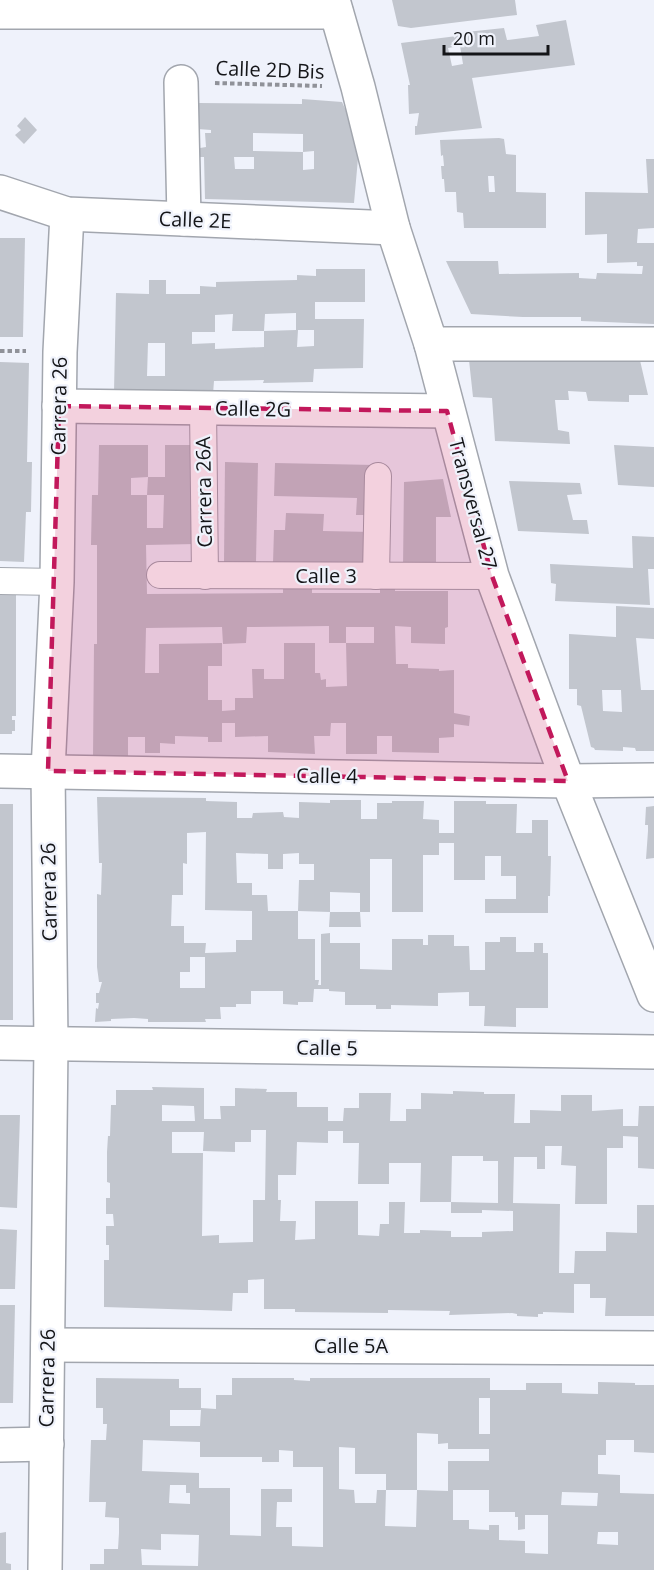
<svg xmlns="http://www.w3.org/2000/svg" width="654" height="1570" font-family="'Open Sans',sans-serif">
  <rect width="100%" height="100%" fill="#eff2fb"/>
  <!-- building -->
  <g fill="#c2c6ce" fill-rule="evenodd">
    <path d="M392,0H515L517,15L411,28L398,26Z"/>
    <path d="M566,20L575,65L472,78L482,128L415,135V126H417L419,113L409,114L408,85H410L401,43L457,36V33L504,28L507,40L539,36L536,25ZM460,46L463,64L452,66L448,48Z"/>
    <path d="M302,99L342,102L363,148L359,147L354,203L205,199L204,157H200V148L206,147L205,133H211V130L198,129V103L302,104ZM253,133L303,134V152L314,151V169L303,170V152L253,151ZM234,157H254V169H235Z"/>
    <path d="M25,117L37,130L24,144L15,135L21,130L17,126Z"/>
    <path d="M499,138L504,139L506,154L516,155V192L546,193V228H464L463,213L457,212L456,192H445L444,179H442L441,166H444L443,155L441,156L440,140ZM488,176H494L495,192H489Z"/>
    <path d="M646,159H654V228L638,229L637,243H654V324L581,321V317H523L471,314L446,261H498L499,274L579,273V278L596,279L597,273L642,274L643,266H637V262L607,263V234L585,235V192L648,193Z"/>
    <path d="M0,238H25L23,337H0Z"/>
    <path d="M316,269H365V302H315V319H364L363,368L314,369L313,382L263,383L264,380L214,381L213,394L114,392L116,293L149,294V280H166V294H200V286L216,287V282L297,280V275L316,276ZM296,313V330L264,331V347L215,349V343L192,344V332H215V315L233,314L232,331H264L265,314ZM298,330H314V346L297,347ZM148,343H165V376H147Z"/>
    <path d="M468,351L639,356L648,395H629V402L588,401L586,392L568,391L569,400H555L558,430L569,432L570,444L495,441L492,398L473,397Z"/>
    <path d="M0,362L29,363L27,462H32L31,512H26L24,562L0,561Z"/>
    <path d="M99,445H148V477H165V445H198L196,544L146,545L147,594L283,593V583H312V593H380V583H395V591H448V627L445,628V644L411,643V627L395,626L396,664H408V668L439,669V671L454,670V713L470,716L469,726L454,724V737L439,738V753L392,752V736H377V754H346V723H331L330,736H314L315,754L268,752V736L235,737V723H222V742H208V737L175,736V744L160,743V753H145V737H128V757H93L94,644H97V545H91L92,495H98ZM148,477L147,495H164L163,528H147V495H131V478ZM329,626V643H346V627H374V643H346L347,686L326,687V679L321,680L320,673H315V643H284V679H264V669H252L253,698H235V710L222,711V700H208V666H222V643L159,644V673H145L146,628L222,627L223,644L246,643L247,627Z"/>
    <path d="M614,445L654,447V487L618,485Z"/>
    <path d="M225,462L258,463L256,562H224Z"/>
    <path d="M275,463L375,465L373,515H356L357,498L274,496Z"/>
    <path d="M443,479L451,517H436V567L403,568L404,482Z"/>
    <path d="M509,481L580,483L582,494L567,495L573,520H587L589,534L518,531Z"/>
    <path d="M286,513L324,514L323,531L373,532V565L273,563L274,530H285Z"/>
    <path d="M632,536L654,537V569H648L650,605L555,601L556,584L551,583L550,564L633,568Z"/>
    <path d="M0,588L16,589V716H12V720H15V731H12V734H0Z"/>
    <path d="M616,606L654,608V639L636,638L641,690H654V751H636L635,748L623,747V751L595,750L594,748L591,747L581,706L577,705V689H569V634L616,637ZM602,690H621L622,712L603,711Z"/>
    <path d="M97,797L206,798V801L237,802V818H252L253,813L283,812L284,817L299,818V802L330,803V800H361V819H377V803H392V801H424L423,819L439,820V833H454V801H486V804H517L516,833H532V820H548V856H551L550,896H548V913H485V899H516V876H501V856H485V880H454V843H439V855H423V912H392V859H370V912H360L361,927H329L330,912H360V893L330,892V912L298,911L299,880H314V864H299V853L283,854V869H268V854L236,853L237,883H252V895H267L268,911H298V939H315V980H319L318,985H321V934L330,933V943H360V969L392,970V939H423V945H428V935H454V946H469L470,970H485V942H500V937H516V952H534V943H543V953H548V1008H516V1027L484,1026L485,1006H469V992L438,993V1006L391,1005V1009H376V1005H345V992L329,991V989H314L313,1002H298V1005L283,1004V991H251V1004H236V1007H220L221,1019H205L206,1022H148V1019L134,1018L111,1019V1021L95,1022L96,1008L98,1009L99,1003H96V993H99L102,982H99L97,967V894L101,895L102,863H99ZM206,832L205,910L252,911V940H236V952L205,953L206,943H184V926H171L172,895H183V863L187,864V833ZM190,957H205V988H180V972H190Z"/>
    <rect x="0" y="804" width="13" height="216"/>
    <path d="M654,806V858L646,859L648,831V825H645L646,807Z"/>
    <path d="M152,1087L204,1088V1119H221L220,1106H235V1088L267,1089L266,1092H297V1107H328V1121H343L344,1108H359V1093H391L390,1121H406V1109H421V1093L453,1094V1091L484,1092V1094H515L514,1123H530V1110L561,1111V1095H592V1111L623,1109V1126H638L639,1106H654V1169L638,1168V1137L623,1136V1148H607V1204H575L576,1166L561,1165L562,1146H545V1169H537V1157H514L513,1203L560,1204L559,1273H574L575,1251H606V1232L637,1233V1205H654V1316H605L606,1298H590V1284H574V1313L543,1312V1314H538V1317L517,1316V1314L512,1313L449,1315L450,1311L388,1310V1313L295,1312V1309H264V1279L248,1280V1293H233L232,1311L104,1307V1260H109V1245H106V1226H114L113,1214H106V1198H110V1183L107,1182V1152L108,1136H110L111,1105H116V1090H153ZM162,1105L194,1106L195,1121H162ZM251,1130H266L265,1200H253V1242L219,1243V1235L202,1236L203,1153H172V1132H204L203,1151L235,1152V1142H251ZM328,1131H343V1143H359L358,1184H389V1163H421L420,1202H451L452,1156H483V1161H498V1203L451,1202V1213H482V1210L513,1211V1231L482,1232V1237H451V1231L420,1230V1233H404L405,1202H389V1224H380L379,1236L358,1235V1201H315V1239L295,1240L296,1221H280L281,1200H278V1175H296L297,1142L328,1143Z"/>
    <path d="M0,1115H20L17,1208L0,1207Z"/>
    <path d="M0,1229L17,1230L15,1289H0Z"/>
    <path d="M0,1305H15L13,1403H0Z"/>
    <path d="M96,1378L179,1379V1388H201V1408L216,1409V1395H232V1378H294V1380L310,1381V1378H490V1390H526V1383H562V1393L598,1394V1382L635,1383V1385H654V1453L634,1452V1440H606V1455H598V1474L620,1475V1493L654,1494V1570H90V1564H104V1549H118L119,1533V1518L105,1517L106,1502H89L91,1440H106L107,1424H103V1408H96ZM479,1398H490V1434H479ZM170,1410H201L200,1426H170ZM417,1433L438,1434V1444L448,1443V1449H489V1461H448V1491L417,1490L416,1527L385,1526L386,1490H417ZM143,1440L200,1442V1457H262V1462H279V1450L293,1451V1467H323V1547L292,1546V1527H276L277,1502H292V1489H261V1536L230,1535V1488H199V1473L142,1471ZM339,1447L355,1448V1474H386V1490H377L376,1503H355L354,1490L339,1489ZM170,1485H186V1493H190V1504L169,1503ZM453,1490H489V1512H515V1517H518V1530L525,1529V1515H548V1554L525,1553V1541L499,1540V1525H489V1530L469,1529V1520H453ZM562,1492L598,1493L597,1506L561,1505ZM598,1532H618V1545L597,1544ZM161,1534L199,1535L198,1566L142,1565L141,1549L161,1550Z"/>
    <path d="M6,1532V1563L11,1564V1570H0V1533Z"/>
  </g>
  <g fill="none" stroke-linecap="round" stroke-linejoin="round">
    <defs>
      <g id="pedestrian">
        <path d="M203,408L205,576"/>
        <path d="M160,575L492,576"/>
        <path d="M376,576L378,476"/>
        <path d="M0,581L57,582"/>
      </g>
      <g id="minor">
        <path d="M333,0L358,87L393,228L431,344L492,576L568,781L654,995"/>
        <path d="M0,12H336"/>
        <path d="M181,82L184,219"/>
        <path d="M0,192L67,214L393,228"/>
        <path d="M431,344H654"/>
        <path d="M59,406L447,411"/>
        <path d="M0,771L568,781L654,780"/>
        <path d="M0,1043L654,1052"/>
        <path d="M48,1345L654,1348"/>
        <path d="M0,1445L47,1444"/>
        <path d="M45,1570L51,1044L48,771L57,582L60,352L67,214"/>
      </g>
    </defs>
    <!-- pedestrian casing -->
    <use href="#pedestrian" stroke="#a2a6ae" stroke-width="28"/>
    <!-- minor casing -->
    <use href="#minor" stroke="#a2a6ae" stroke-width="36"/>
    <!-- path -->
    <g stroke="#909299" stroke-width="4" stroke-dasharray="4.5 3" stroke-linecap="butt">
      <path d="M215,83L322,86"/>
      <path d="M0,351H26"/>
    </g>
    <!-- pedestrian -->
    <use href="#pedestrian" stroke="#fff" stroke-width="26"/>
    <!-- minor -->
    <use href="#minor" stroke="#fff" stroke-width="33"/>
  </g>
  <!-- marked area -->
  <path fill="#c2185b" fill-opacity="0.2" stroke="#c2185b" stroke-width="4.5" stroke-dasharray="12 8" stroke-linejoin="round" d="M59,406L447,411L492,576L568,781L48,771Z"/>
  <g text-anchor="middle" stroke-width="4.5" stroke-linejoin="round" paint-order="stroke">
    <!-- street labels -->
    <g font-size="20" fill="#141518" stroke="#eff2fb">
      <text transform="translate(270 70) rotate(2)" y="7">Calle 2D Bis</text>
      <text transform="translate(195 220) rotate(2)" y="7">Calle 2E</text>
      <text transform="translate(59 406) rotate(-89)" y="7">Carrera 26</text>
      <text transform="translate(253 409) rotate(1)" y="7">Calle 2G</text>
      <text transform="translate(204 492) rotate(-91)" y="7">Carrera 26A</text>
      <text transform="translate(473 504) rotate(75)" y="7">Transversal 27</text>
      <text x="326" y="583">Calle 3</text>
      <text transform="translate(327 776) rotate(1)" y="7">Calle 4</text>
      <text transform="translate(49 892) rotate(-91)" y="7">Carrera 26</text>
      <text transform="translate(327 1048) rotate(1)" y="7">Calle 5</text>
      <text x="351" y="1353">Calle 5A</text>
      <text transform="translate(47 1378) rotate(-89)" y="7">Carrera 26</text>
    </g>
  </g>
  <!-- scale -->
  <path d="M444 45v9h104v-9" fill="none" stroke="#141518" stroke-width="3"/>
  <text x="453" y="45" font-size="18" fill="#141518" stroke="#eff2fb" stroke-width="4.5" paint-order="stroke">20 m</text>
</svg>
